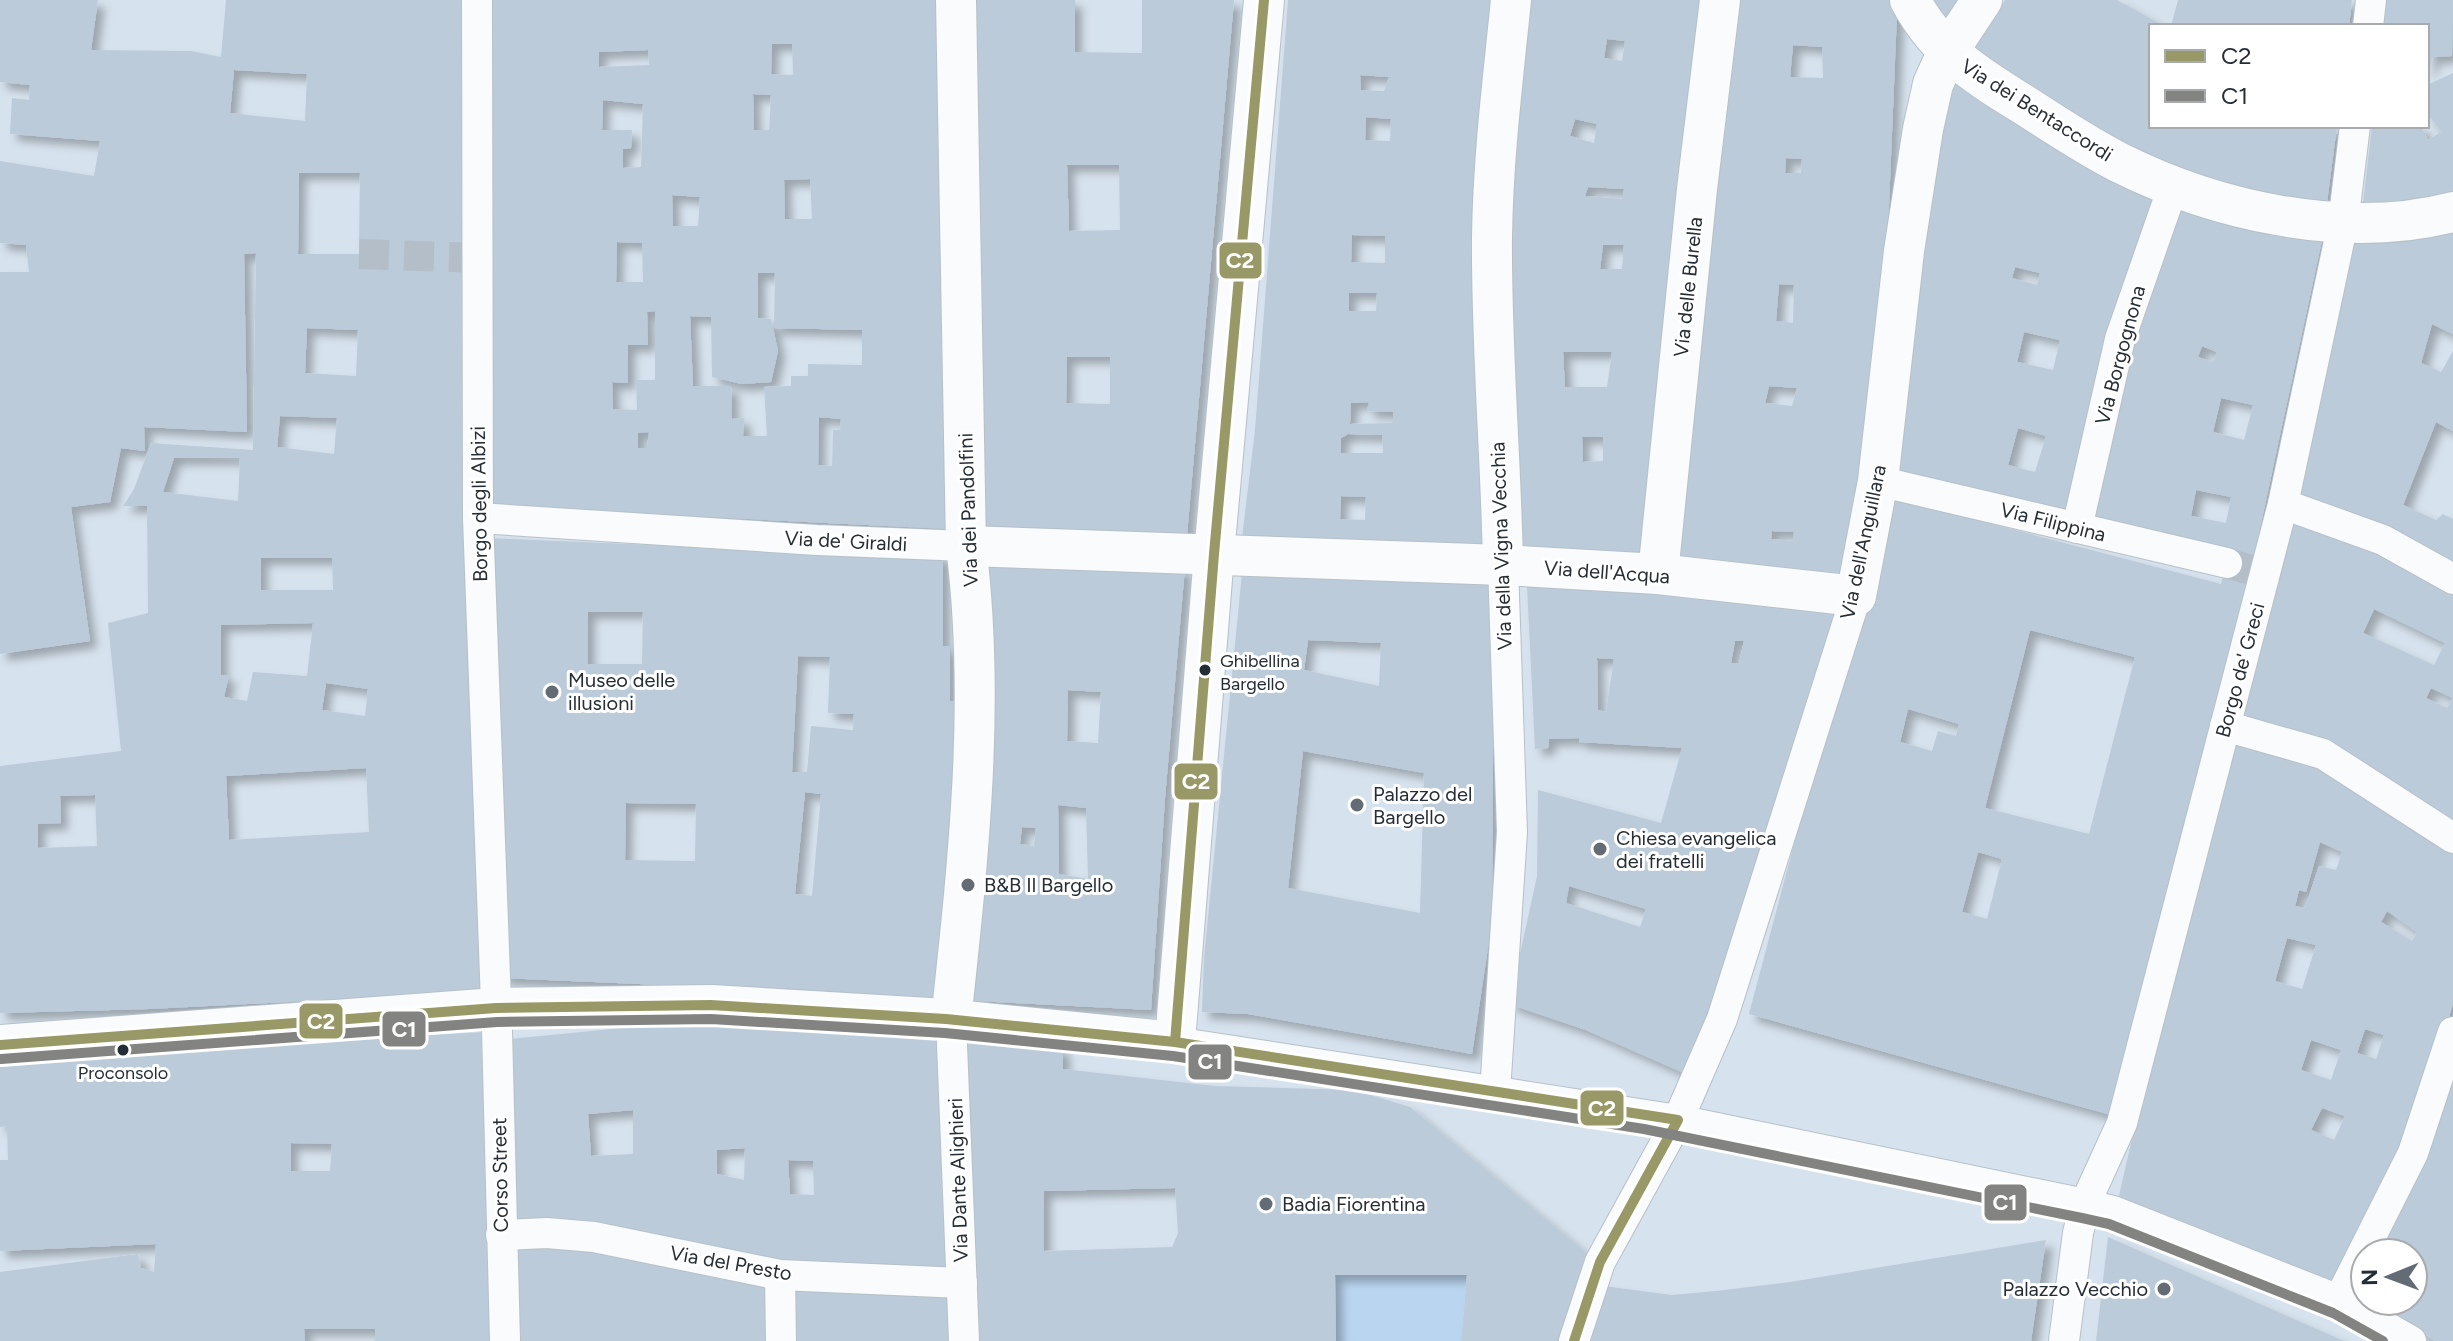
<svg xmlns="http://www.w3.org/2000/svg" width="2453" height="1341" font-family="Figtree,sans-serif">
  <defs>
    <filter id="shadow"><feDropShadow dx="7" dy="7" stdDeviation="4" flood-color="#0004"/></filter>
  </defs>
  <rect width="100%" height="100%" fill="#d6e2ed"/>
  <!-- green -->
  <path fill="#bad5ef" d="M1335,1275H1467L1461,1341H1336Z"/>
  <!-- building -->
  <g fill="#bccbda" fill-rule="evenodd" filter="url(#shadow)">
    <path d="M0,0H98L91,50L191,51L221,57L226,0H470L485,992L149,1009L0,1013V766L121,751L108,623L148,613L147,506H123L134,489L151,443L253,450L256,253L244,254L247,432L144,427L145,451L121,448L110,502L71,507L90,641L0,654V272H29L26,245L0,243V161L94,176L100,141L10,134L12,98L29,100L30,85L0,82ZM234,70L307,74L305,121L230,113ZM299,173H360L359,254H298ZM307,328L358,330L356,376L305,373ZM280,416L337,418L334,454L277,447ZM174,458H240L238,501L163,492ZM261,558H332L333,590H261ZM313,623L307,676L253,672L247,701L224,697L229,675H221V625ZM326,683L368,689L365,716L322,710ZM366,768L369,832L229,840L226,776ZM95,795L97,846L38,848V824L61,823L60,796Z"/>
    <path d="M487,0H942L948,529L488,506ZM772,44H792L793,75L771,74ZM648,50L649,65L599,67V52ZM753,94L771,95L769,130H754ZM603,100L643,104L641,167L623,168V149L631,148L632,130H602ZM810,179L812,219H785L784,180ZM672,195L700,197L698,226H673ZM617,242L642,243L643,282H616ZM758,273H775L774,328L862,330V365L808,364V376H791V386L764,387L767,436H743L744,418L732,419L731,386H693L690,316L711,317L712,377L742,384L771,382L778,351L771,319L758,318ZM655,311V380H636L637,410L613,409L612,382L628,383V345H648L647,312ZM819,417L841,419L840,430H833L832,466L818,465ZM649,432L647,448H638V433Z"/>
    <path d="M970,0H1075V52L1142,53V0H1234L1187,535L977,525ZM1067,165H1119L1120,230L1069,231ZM1067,357H1110V404L1066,403Z"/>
    <path d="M1288,0H1499L1491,548L1242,538L1255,430ZM1360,75L1389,77L1384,91L1361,90ZM1366,117L1391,119L1390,141L1365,140ZM1352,235L1385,236V263L1351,262ZM1349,293H1377L1376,311H1349ZM1369,402L1367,411L1393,412V423L1350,424L1351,403ZM1348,434L1382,435L1383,453H1341V438ZM1341,496L1366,497L1365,520L1340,519Z"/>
    <path d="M1521,0H1701L1653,565L1512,552L1501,274ZM1607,39L1625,41L1622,61L1604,58ZM1575,119L1597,124L1594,143L1570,136ZM1588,187L1624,189L1623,199L1585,196ZM1603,245H1624L1622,269H1600ZM1563,352H1612L1607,387H1565ZM1582,437H1603V461L1583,462Z"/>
    <path d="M1725,0H1895L1897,13L1888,229L1850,584L1669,562ZM1793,45L1822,47L1823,78L1790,77ZM1786,158L1802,159L1801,173H1785ZM1779,284L1794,285L1793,323L1776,321ZM1769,386L1797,388L1792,406L1765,403ZM1772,531L1794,532L1793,541L1771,539Z"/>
    <path d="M1918,0H1962L1942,28Z"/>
    <path d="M2005,0H2117L2164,26H2151V126H2337L2326,210L2124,161L1971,54Z"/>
    <path d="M2178,0H2352L2349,26H2171Z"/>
    <path d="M2385,0H2453L2452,56L2433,57L2427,75V26H2382Z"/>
    <path d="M1956,73L2166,187L2073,515L1931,477L1927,507L2221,584L2229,554L2084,523L2118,386L2176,201L2324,231L2251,570L2111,1115L1749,1014L1821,742L1932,171ZM2015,267L2040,273L2037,285L2012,278ZM2024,332L2060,340L2053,370L2017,362ZM2202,346L2217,352L2213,362L2198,357ZM2221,398L2253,405L2244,440L2213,432ZM2018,428L2046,436L2035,472L2008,465ZM2196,490L2231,497L2226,523L2191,516ZM2030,630L2135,657L2089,834L1985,808ZM1908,709L1959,724L1956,736L1938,731L1932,751L1900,742ZM1978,852L2002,859L1987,919L1962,912Z"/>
    <path d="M2453,73V199L2362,211L2372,126H2421L2428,140L2441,132L2427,113V85Z"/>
    <path d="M2453,220V334L2432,324L2421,363L2441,372L2453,351V431L2436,422L2403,505L2436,520L2443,514L2453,519V563L2294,495L2356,231Z"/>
    <path d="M2286,511L2453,583V829L2234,718ZM2374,609L2445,643L2434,665L2363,633ZM2431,688L2453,698L2447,708L2426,698Z"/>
    <path d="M488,538L771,550L943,554V646H950V701H967L947,1004L786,988L784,997L640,984L501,978ZM588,612H643L642,664H588ZM798,656L830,657L828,713L854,714L853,730L811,726L807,772H792ZM805,792L821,794L812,896L795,894ZM626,803L696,804L695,861L625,860Z"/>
    <path d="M984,560L1185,567L1165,798L1151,1010L957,1000ZM1068,690L1101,692L1098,743L1067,741ZM1058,805L1086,808L1088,879L1059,874ZM1022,827L1036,828L1034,846L1020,844Z"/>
    <path d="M1242,573L1494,581L1492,921L1472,1054L1248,1014L1202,1012L1204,958ZM1308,640L1381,643L1379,686L1304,670ZM1303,751L1424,773L1420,913L1288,888Z"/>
    <path d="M1527,585L1838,604L1750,900L1684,1073L1586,1030L1509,1004L1537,876L1538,790L1661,823L1682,748L1579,742V738L1549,739L1548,748L1535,749ZM1735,641H1744L1739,664L1731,663ZM1597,658L1614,659L1606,712L1598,710ZM1569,886L1646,909L1640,927L1566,903Z"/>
    <path d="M2234,732L2320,759L2453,849V1003L2425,1101L2341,1286L2119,1196L2157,1028ZM2320,842L2342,852L2336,870L2319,866L2305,908L2295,906L2299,890L2306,892ZM2387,911L2417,932L2412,941L2381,922ZM2287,938L2316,945L2302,989L2275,981ZM2365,1029L2384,1035L2376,1059L2357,1053ZM2311,1040L2341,1050L2331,1080L2301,1070ZM2322,1108L2345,1116L2334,1140L2311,1130Z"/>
    <path d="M693,1021L948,1042L954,1267L818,1272L517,1224L510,1039ZM633,1110V1154L591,1156L588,1114ZM745,1148L744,1180L717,1174V1150ZM788,1160L813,1161L814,1195L790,1194Z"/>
    <path d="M486,1032L495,1341H375V1329H304L305,1341H0V1272L138,1254L141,1268L154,1272L156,1244L0,1251V1160H8L7,1126L0,1127V1067L279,1043ZM291,1143L332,1144L330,1171H291Z"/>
    <path d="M958,1039L1063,1047V1069L1215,1086L1354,1090L1410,1107L1589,1255L1557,1341H1461L1467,1275H1335L1336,1341H970ZM1175,1188L1178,1233L1172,1247L1044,1251V1191Z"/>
    <path d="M2453,1055V1341H2435L2370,1301H2413V1253H2369Z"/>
    <path d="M2108,1237L2344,1341H2096Z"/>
    <path d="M2046,1240L2031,1341H1585L1604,1286L1672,1295L1716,1291L1790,1282Z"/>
    <path d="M515,1242L668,1260L666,1268L770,1282L766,1341H521Z"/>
    <path d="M796,1284L960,1297L961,1341H796Z"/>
  </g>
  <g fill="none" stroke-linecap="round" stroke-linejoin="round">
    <!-- pedestrian-tunnel -->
    <g stroke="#b3bec8" stroke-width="30" stroke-dasharray="30 15" stroke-linecap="butt">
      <path d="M359,254L478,258"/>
      <path d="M2227,563L2251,570"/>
    </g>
    <defs>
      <g id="pedestrian">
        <path d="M477,0L478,518L497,1030L505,1341"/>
        <path d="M2368,26L2371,0"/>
        <path d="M1878,481L2227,563"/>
        <path d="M2283,504L2383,540L2453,579"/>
        <path d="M478,518L817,540L966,546"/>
        <path d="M2077,528L2120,339L2174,184"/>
        <path d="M2225,726L2323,754L2453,838"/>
        <path d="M951,1020L964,1341"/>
        <path d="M1175,1042L1678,1120L2085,1204L2113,1211L2339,1300L2411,1341"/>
        <path d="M1495,1092L1512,832L1503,565"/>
        <path d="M501,1235L547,1233L594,1237L780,1275L962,1283"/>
        <path d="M780,1275L781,1341"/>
        <path d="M2339,1300L2413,1153L2453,1032"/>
        <path d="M1574,1341L1600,1262L1678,1120L1722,1019L1856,596"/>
        <path d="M2064,1341L2078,1233L2085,1204L2122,1123L2283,504L2343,223L2355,126"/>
      </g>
      <g id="minor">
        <path d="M1910,0C1939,54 1979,77 2029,108C2058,127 2087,146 2118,162C2216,211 2344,240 2453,212"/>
        <path d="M966,546L1503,565L1658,574L1856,596L1878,481L1904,251L1923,129L1933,84L1947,53L1982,0"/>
        <path d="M1503,565C1501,456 1491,346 1492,237C1493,158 1503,79 1511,0"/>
        <path d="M1658,574L1697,189L1720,0"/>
        <path d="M951,1020C968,863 986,703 966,546L956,0"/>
        <path d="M0,1045L496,1008L711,1005L946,1019L1175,1042L1214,554L1264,0"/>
      </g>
    </defs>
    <!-- pedestrian casing -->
    <use href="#pedestrian" stroke="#b6c0c9" stroke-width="32"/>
    <!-- minor casing -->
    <use href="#minor" stroke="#b6c0c9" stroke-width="42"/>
    <!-- pedestrian -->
    <use href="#pedestrian" stroke="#f9fbfc" stroke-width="30"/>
    <!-- minor -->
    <use href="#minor" stroke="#f9fbfc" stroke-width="40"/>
    <defs>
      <g id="bus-1">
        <path d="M1175,1042L1214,554L1264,0"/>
        <path d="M0,1045L496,1008L711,1005L946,1019L1175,1042L1678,1120L1600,1262L1574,1341"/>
      </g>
      <path id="bus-2" d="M1,1059L497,1022L711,1019L945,1033L1173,1056L1644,1129L2082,1218L2109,1224L2333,1313L2383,1341"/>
    </defs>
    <!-- bus-1 casing -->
    <use href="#bus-1" stroke="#fff" stroke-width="16"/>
    <!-- bus-2 casing -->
    <use href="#bus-2" stroke="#fff" stroke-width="16"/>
    <!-- bus-1 -->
    <use href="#bus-1" stroke="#989967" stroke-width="10"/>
    <!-- bus-2 -->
    <use href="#bus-2" stroke="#838381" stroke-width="10"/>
  </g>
  <!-- markers -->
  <g fill="#252d35" stroke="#fff" stroke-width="3">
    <circle cx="1205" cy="670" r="7"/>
    <circle cx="123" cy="1050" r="7"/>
  </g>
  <g fill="#636c75" stroke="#fff" stroke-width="3">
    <circle cx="552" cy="692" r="8"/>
    <circle cx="1357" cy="805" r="8"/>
    <circle cx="1600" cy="849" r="8"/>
    <circle cx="968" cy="885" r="8"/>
    <circle cx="1266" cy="1204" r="8"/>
    <circle cx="2164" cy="1289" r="8"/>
  </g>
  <g text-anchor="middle" stroke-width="6" stroke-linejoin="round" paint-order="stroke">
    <!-- bus labels -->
    <g font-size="18" fill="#252d35" stroke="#fff" text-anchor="start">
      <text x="1220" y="667">Ghibellina<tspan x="1220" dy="23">Bargello</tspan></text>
      <text x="123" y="1079" text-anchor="middle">Proconsolo</text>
    </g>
    <!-- street labels -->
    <g font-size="20" fill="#252d35" stroke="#fff">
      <text transform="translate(2037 110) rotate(32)" y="7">Via dei Bentaccordi</text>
      <text transform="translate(1688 287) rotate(-84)" y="7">Via delle Burella</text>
      <text transform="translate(2120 355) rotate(-75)" y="7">Via Borgognona</text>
      <text transform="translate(479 504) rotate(-91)" y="7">Borgo degli Albizi</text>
      <text transform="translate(968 510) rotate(-92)" y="7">Via dei Pandolfini</text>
      <text transform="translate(2053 522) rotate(14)" y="7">Via Filippina</text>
      <text transform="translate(846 541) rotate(3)" y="7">Via de' Giraldi</text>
      <text transform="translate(1863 542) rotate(-78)" y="7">Via dell'Anguillara</text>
      <text transform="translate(1501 546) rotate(-92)" y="7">Via della Vigna Vecchia</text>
      <text transform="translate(1607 572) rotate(4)" y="7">Via dell'Acqua</text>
      <text transform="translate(2240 670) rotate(-75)" y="7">Borgo de' Greci</text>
      <text transform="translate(500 1175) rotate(-91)" y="7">Corso Street</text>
      <text transform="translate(958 1180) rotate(-92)" y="7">Via Dante Alighieri</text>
      <text transform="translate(731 1263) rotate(10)" y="7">Via del Presto</text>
    </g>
    <!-- poi labels -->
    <g font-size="20" fill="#252d35" stroke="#fff" text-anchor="start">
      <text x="568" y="687">Museo delle<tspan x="568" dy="23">illusioni</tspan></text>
      <text x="1373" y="801">Palazzo del<tspan x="1373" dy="23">Bargello</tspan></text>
      <text x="1616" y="845">Chiesa evangelica<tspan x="1616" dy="23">dei fratelli</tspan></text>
      <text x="984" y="892">B&amp;B Il Bargello</text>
      <text x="1282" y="1211">Badia Fiorentina</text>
      <text x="2148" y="1296" text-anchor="end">Palazzo Vecchio</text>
    </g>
  </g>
  <g stroke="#fff" stroke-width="3">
    <rect x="1218" y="241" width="45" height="39" rx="8" fill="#989967"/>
    <rect x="1173" y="762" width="46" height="39" rx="8" fill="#989967"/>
    <rect x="298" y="1002" width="46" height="38" rx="8" fill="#989967"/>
    <rect x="381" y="1010" width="46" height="38" rx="8" fill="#838381"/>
    <rect x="1187" y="1043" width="46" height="38" rx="8" fill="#838381"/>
    <rect x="1579" y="1089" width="46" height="38" rx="8" fill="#989967"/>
    <rect x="1983" y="1183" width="45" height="39" rx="8" fill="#838381"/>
  </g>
  <g font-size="22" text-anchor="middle" font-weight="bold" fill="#fff">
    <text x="1240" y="268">C2</text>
    <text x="1196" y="789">C2</text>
    <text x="321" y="1029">C2</text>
    <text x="404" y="1037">C1</text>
    <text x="1210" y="1069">C1</text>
    <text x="1602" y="1116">C2</text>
    <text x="2005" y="1210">C1</text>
  </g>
  <!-- legend -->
  <rect x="2149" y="24" width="280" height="104" fill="#ffffff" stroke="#a8abae" stroke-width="2"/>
  <rect x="2165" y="50" width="40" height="12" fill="#989967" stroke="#a8abae" stroke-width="2"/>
  <text x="2221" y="64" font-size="24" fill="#252d35">C2</text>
  <rect x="2165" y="90" width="40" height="12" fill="#838381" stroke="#a8abae" stroke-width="2"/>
  <text x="2221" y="104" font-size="24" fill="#252d35">C1</text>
  <!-- north arrow -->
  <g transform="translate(2389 1277) rotate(269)"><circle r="38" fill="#ffffff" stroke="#a8abae" stroke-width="2"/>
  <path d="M0-6L14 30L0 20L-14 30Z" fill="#636c75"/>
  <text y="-12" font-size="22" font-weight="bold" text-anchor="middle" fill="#252d35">N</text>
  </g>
</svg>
